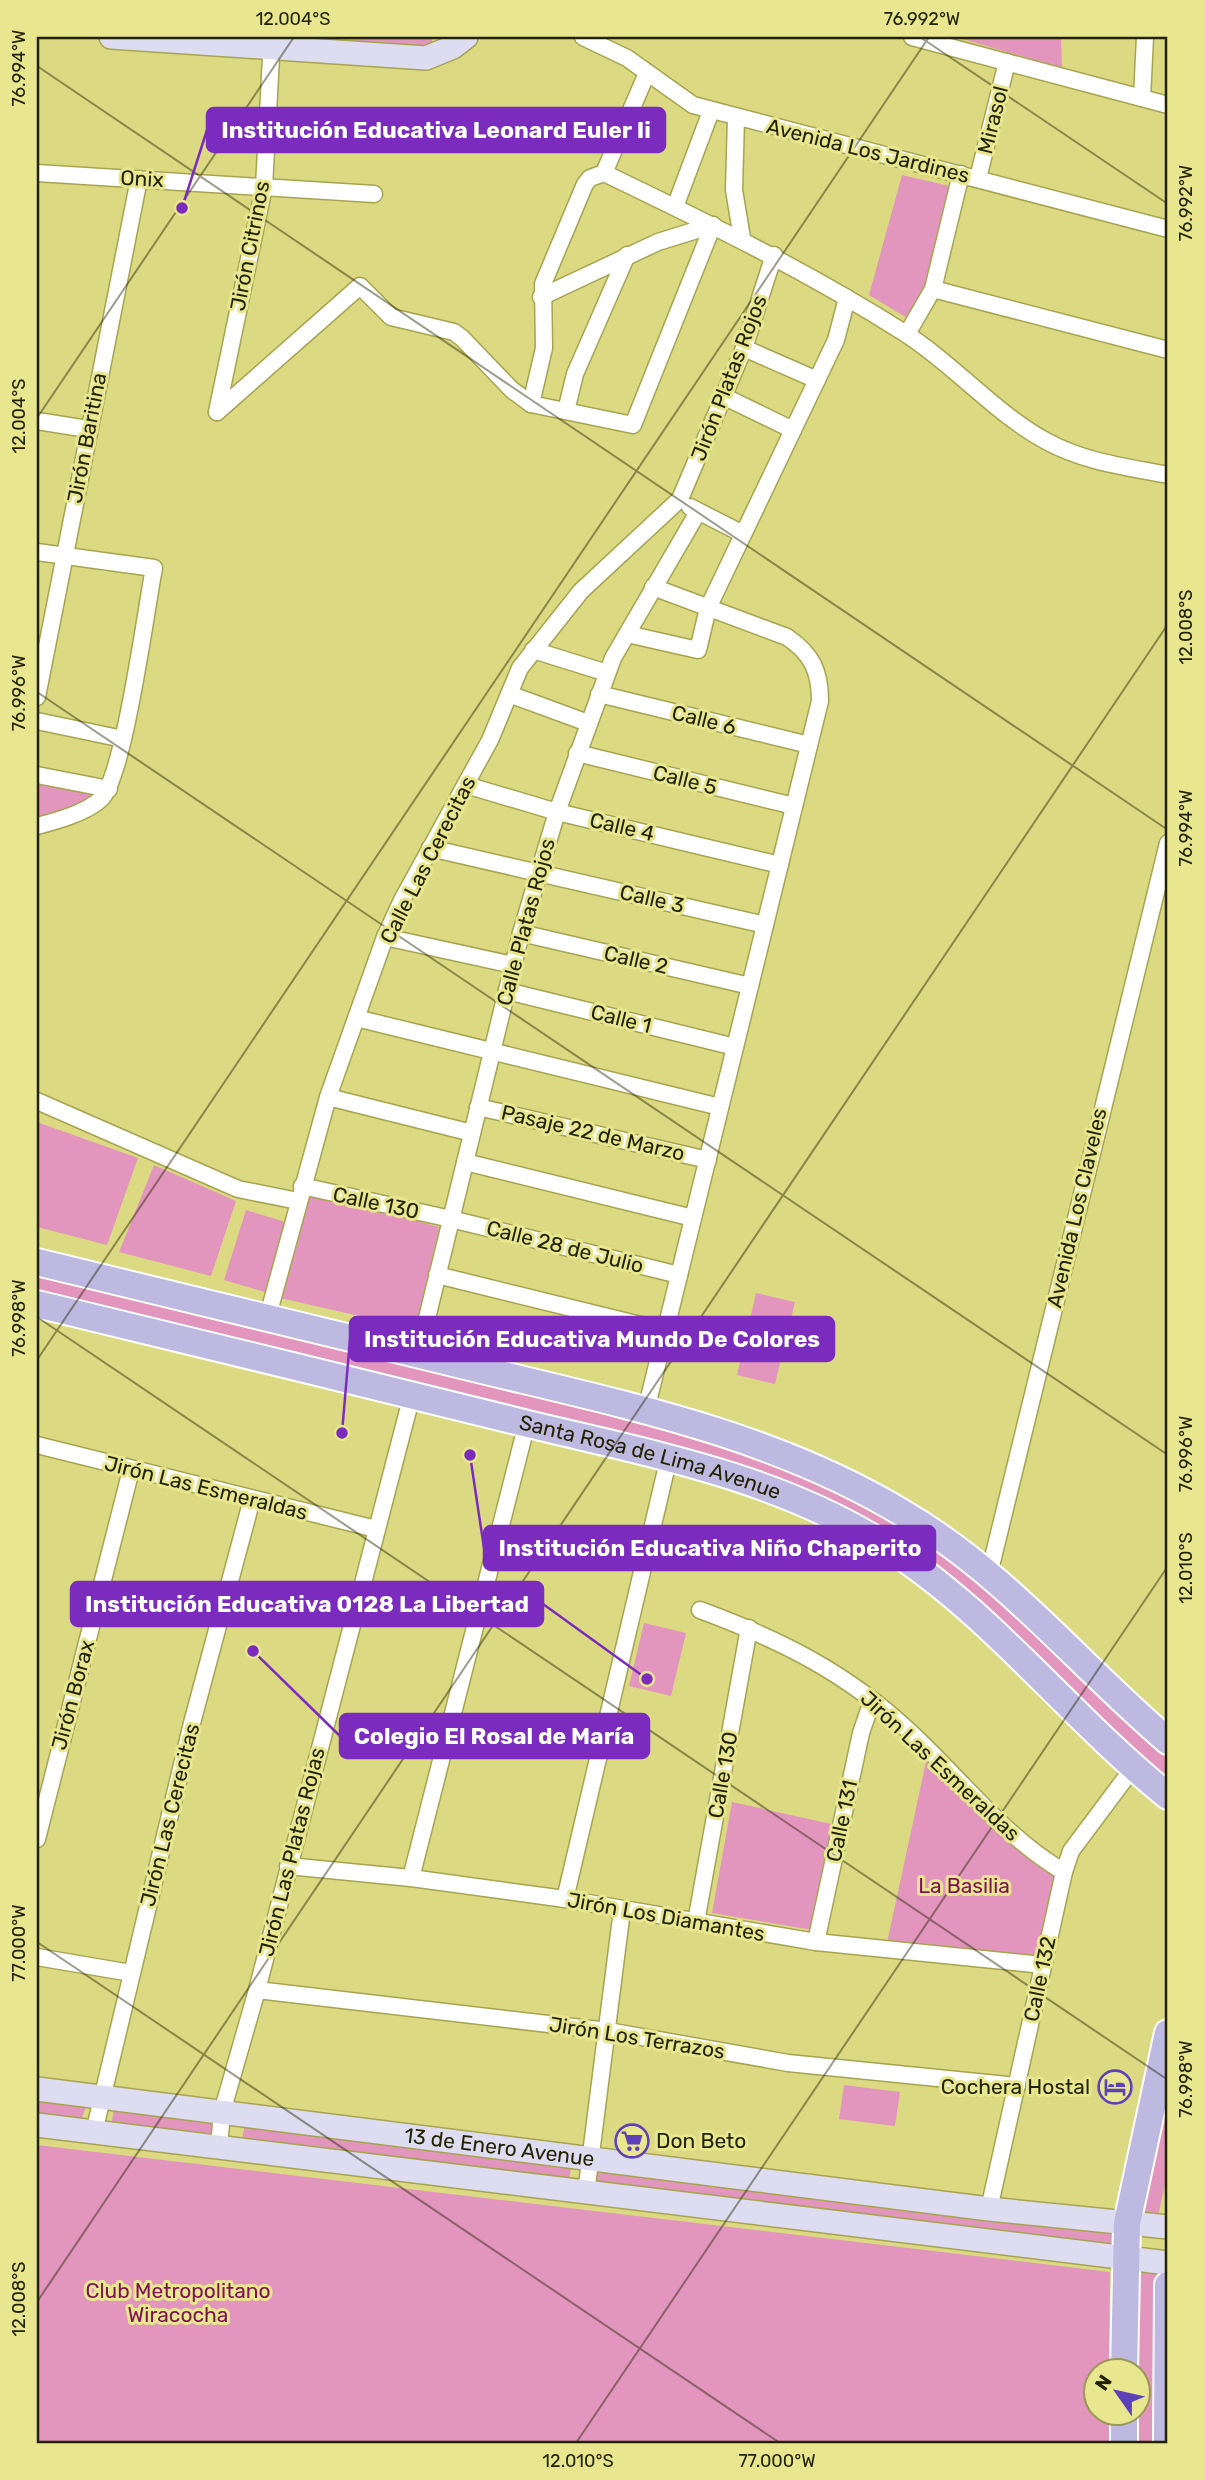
<svg xmlns="http://www.w3.org/2000/svg" width="1205" height="2480" font-family="Rubik,sans-serif">
  <rect width="100%" height="100%" fill="#dbda83"/>
  <!-- green -->
  <g fill="#e296bd">
    <path d="M288,37H433L431,46L424,50L292,40Z"/>
    <path d="M956,37H1061L1062,68Z"/>
    <path d="M902,175L954,187L929,290L912,321L869,295Z"/>
    <path d="M37,781L94,793L91,800L37,822Z"/>
    <path d="M37,1122L138,1158L107,1245L37,1227Z"/>
    <path d="M154,1165L236,1201L211,1276L119,1252Z"/>
    <path d="M308,1192L439,1227L416,1329L280,1298Z"/>
    <path d="M246,1210L289,1223L268,1293L224,1280Z"/>
    <path d="M37,1271L622,1412L830,1482L987,1582L1168,1757V1788L840,1512L37,1293Z"/>
    <path d="M756,1293L795,1302L775,1384L737,1375Z"/>
    <path d="M644,1623L686,1633L671,1696L629,1686Z"/>
    <path d="M927,1757L1014,1846L1058,1875L1039,1957L887,1943Z"/>
    <path d="M732,1802L836,1825L813,1930L712,1913Z"/>
    <path d="M1168,2058V2170L1159,2212L1156,2215H1140Z"/>
    <path d="M844,2085L900,2092L895,2126L839,2119Z"/>
    <path d="M37,2095L88,2101L80,2123L37,2118Z"/>
    <path d="M114,2107L214,2118L212,2141L111,2128Z"/>
    <path d="M246,2121L572,2166L569,2177L564,2182L242,2139Z"/>
    <path d="M37,2145L1110,2272L1109,2371L1096,2372V2414H1109V2443H37Z"/>
    <path d="M594,2171L1115,2231L1113,2249L592,2184Z"/>
    <path d="M1134,2268L1157,2270L1158,2278L1156,2443H1131V2414H1138V2372L1132,2371Z"/>
  </g>
  <g fill="none" stroke-linecap="round" stroke-linejoin="round">
    <defs>
      <g id="street">
        <path d="M583,37L627,58L693,105L1168,229"/>
        <path d="M912,37L1168,105"/>
        <path d="M1142,98L1145,37"/>
        <path d="M736,118L734,190L742,238"/>
        <path d="M37,173L374,194"/>
        <path d="M604,173L647,73"/>
        <path d="M978,178L1007,62"/>
        <path d="M675,207L711,111"/>
        <path d="M933,289L1168,350"/>
        <path d="M541,297L658,242L713,225"/>
        <path d="M907,334L933,289L961,174"/>
        <path d="M744,348L817,380"/>
        <path d="M725,397L793,430"/>
        <path d="M531,404L544,348L543,284L585,184L590,178L604,173C708,223 805,270 903,332C954,364 993,412 1046,441C1084,462 1127,467 1168,475"/>
        <path d="M566,411L575,374L627,255"/>
        <path d="M217,412L360,286L391,317L454,332L462,338L512,390L531,404L633,425L713,225"/>
        <path d="M217,412L264,187L272,39"/>
        <path d="M37,421L88,429"/>
        <path d="M690,507L743,534"/>
        <path d="M37,552L154,568C146,609 124,777 101,799C86,813 56,821 37,826"/>
        <path d="M627,634L698,650L708,608L836,340L847,298"/>
        <path d="M533,650L607,673"/>
        <path d="M509,694L588,723"/>
        <path d="M599,694L809,745"/>
        <path d="M37,697L139,179"/>
        <path d="M37,721L123,739"/>
        <path d="M577,753L794,806"/>
        <path d="M37,775L109,789"/>
        <path d="M466,785L557,812L780,865"/>
        <path d="M430,848L765,925"/>
        <path d="M521,933L750,986"/>
        <path d="M385,937L513,965"/>
        <path d="M507,991L735,1047"/>
        <path d="M356,1018L720,1107"/>
        <path d="M328,1097L472,1133"/>
        <path d="M37,1101L238,1189L298,1201"/>
        <path d="M478,1107L708,1160"/>
        <path d="M465,1162L693,1218"/>
        <path d="M302,1186L451,1219L679,1275"/>
        <path d="M437,1275L665,1331"/>
        <path d="M267,1319L328,1097L385,937L402,900L490,740L520,668L581,591L680,499L744,348L774,255"/>
        <path d="M418,1355L521,933L557,812L613,658L698,512"/>
        <path d="M646,1410L820,701C820,671 812,654 787,637L653,587"/>
        <path d="M37,1445L376,1529"/>
        <path d="M989,1574L1168,843"/>
        <path d="M700,1610C781,1640 847,1673 910,1732C961,1779 1004,1837 1064,1872"/>
        <path d="M37,1839L131,1470"/>
        <path d="M288,1866L411,1878L565,1899L816,1942L1043,1965"/>
        <path d="M411,1878L527,1423"/>
        <path d="M565,1899L669,1457"/>
        <path d="M696,1922L749,1628"/>
        <path d="M816,1942L861,1733L872,1701"/>
        <path d="M37,1957L131,1973"/>
        <path d="M257,1990L608,2031L788,2063L1017,2086"/>
        <path d="M94,2132L192,1723L252,1499"/>
        <path d="M219,2147L222,2112L257,1990L412,1395"/>
        <path d="M586,2193L622,1910"/>
        <path d="M989,2209L1064,1872L1071,1851L1133,1768"/>
      </g>
      <g id="secondary">
        <path d="M111,37L426,58L453,47L466,37"/>
        <path id="s1" d="M37,2089L989,2209L1168,2227"/>
        <path d="M37,2125L1168,2263"/>
      </g>
      <g id="primary">
        <path d="M37,1262C184,1298 331,1334 478,1369C626,1405 775,1435 906,1515C1007,1575 1080,1666 1168,1741"/>
        <path id="s2" d="M37,1304C199,1343 362,1383 524,1423C646,1453 770,1475 878,1541C989,1609 1067,1715 1168,1796"/>
        <path d="M1124,2372L1127,2223L1168,2033"/>
        <path d="M1124,2443V2414"/>
        <path d="M1167,2443L1168,2285"/>
      </g>
    </defs>
    <!-- street casing -->
    <use href="#street" stroke="#a6a44f" stroke-width="19"/>
    <!-- secondary casing -->
    <use href="#secondary" stroke="#a6a44f" stroke-width="26"/>
    <!-- primary casing -->
    <use href="#primary" stroke="#fff" stroke-width="30"/>
    <!-- street -->
    <use href="#street" stroke="#fff" stroke-width="16"/>
    <!-- secondary -->
    <use href="#secondary" stroke="#dedcf0" stroke-width="23"/>
    <!-- primary -->
    <use href="#primary" stroke="#bdb9e1" stroke-width="26"/>
  </g>
  <!-- ticks -->
  <path fill="none" stroke="#232200" stroke-width="2" stroke-opacity="0.45" d="M920,37L1168,204M37,66L1168,830M37,418L294,37M37,692L1168,1455M37,1317L1168,2080M37,1360L929,37M37,1942L780,2443M37,2302L1168,624M576,2443L1168,1566"/>
  <!-- icons -->
  <defs>
    <symbol id="hotel-ring" viewBox="-11 -11 22 22"><circle r="9.5" fill="#e8e790" stroke="#5c41b9" stroke-width="1.5"/><path d="M-6-4.5h1.5V1H6V5H4.5V3h-9V5H-6ZM-4 0a1.8 1.8 0 1 1 3.6 0ZM.5 0V-2.5h3Q6-2.5 6 0Z" fill="#5c41b9"/></symbol>
    <symbol id="supermarket-ring" viewBox="-11 -11 22 22"><circle r="9.5" fill="#e8e790" stroke="#5c41b9" stroke-width="1.5"/><path d="M-6-5.5h2.5l.6 2H6L4.5 2H-2.5L-4.4-4H-6ZM-1.5 3.2a1.3 1.3 0 1 0 .1 0ZM3 3.2a1.3 1.3 0 1 0 .1 0Z" fill="#5c41b9"/></symbol>
  </defs>
  <g fill-rule="evenodd">
    <use href="#hotel-ring" x="1096" y="2068" width="38" height="38"/>
    <use href="#supermarket-ring" x="613" y="2122" width="38" height="38"/>
  </g>
  <g text-anchor="middle" stroke-width="6" stroke-linejoin="round" paint-order="stroke">
    <!-- street labels -->
    <g font-size="21" fill="#232200" stroke="#e8e790">
      <text transform="translate(993 120) rotate(-76)" y="7">Mirasol</text>
      <text transform="translate(868 151) rotate(14)" y="7">Avenida Los Jardines</text>
      <text transform="translate(142 179) rotate(3)" y="7">Onix</text>
      <text transform="translate(250 246) rotate(-79)" y="7">Jirón Citrinos</text>
      <text transform="translate(729 378) rotate(-69)" y="7">Jirón Platas Rojos</text>
      <text transform="translate(87 438) rotate(-79)" y="7">Jirón Baritina</text>
      <text transform="translate(704 720) rotate(14)" y="7">Calle 6</text>
      <text transform="translate(685 780) rotate(14)" y="7">Calle 5</text>
      <text transform="translate(622 827) rotate(13)" y="7">Calle 4</text>
      <text transform="translate(428 860) rotate(-63)" y="7">Calle Las Cerecitas</text>
      <text transform="translate(652 899) rotate(13)" y="7">Calle 3</text>
      <text transform="translate(526 922) rotate(-75)" y="7">Calle Platas Rojos</text>
      <text transform="translate(636 960) rotate(13)" y="7">Calle 2</text>
      <text transform="translate(621 1019) rotate(14)" y="7">Calle 1</text>
      <text transform="translate(593 1133) rotate(13)" y="7">Pasaje 22 de Marzo</text>
      <text transform="translate(376 1203) rotate(12)" y="7">Calle 130</text>
      <text transform="translate(1077 1208) rotate(-77)" y="7">Avenida Los Claveles</text>
      <text transform="translate(565 1247) rotate(14)" y="7">Calle 28 de Julio</text>
      <text dy="7" stroke="none"><textPath href="#s2" startOffset="632">Santa Rosa de Lima Avenue</textPath></text>
      <text transform="translate(206 1488) rotate(14)" y="7">Jirón Las Esmeraldas</text>
      <text transform="translate(73 1695) rotate(-75)" y="7">Jirón Borax</text>
      <text transform="translate(940 1766) rotate(43)" y="7">Jirón Las Esmeraldas</text>
      <text transform="translate(723 1775) rotate(-80)" y="7">Calle 130</text>
      <text transform="translate(170 1815) rotate(-76)" y="7">Jirón Las Cerecitas</text>
      <text transform="translate(842 1821) rotate(-78)" y="7">Calle 131</text>
      <text transform="translate(292 1852) rotate(-76)" y="7">Jirón Las Platas Rojas</text>
      <text transform="translate(666 1917) rotate(10)" y="7">Jirón Los Diamantes</text>
      <text transform="translate(1040 1979) rotate(-78)" y="7">Calle 132</text>
      <text transform="translate(637 2038) rotate(9)" y="7">Jirón Los Terrazos</text>
      <text dy="7" stroke="none"><textPath href="#s1" startOffset="466">13 de Enero Avenue</textPath></text>
    </g>
    <!-- park labels -->
    <g font-size="21" fill="#801258" stroke="#e8e790">
      <text x="964" y="1893">La Basilia</text>
      <text x="178" y="2298">Club Metropolitano<tspan x="178" dy="24">Wiracocha</tspan></text>
    </g>
    <!-- poi labels -->
    <g font-size="21" fill="#232200" stroke="#e8e790" text-anchor="end">
      <text x="1090" y="2094">Cochera Hostal</text>
      <text x="656" y="2148" text-anchor="start">Don Beto</text>
    </g>
  </g>
  <!-- callouts -->
  <path fill="none" stroke="#7b2cbf" stroke-width="2.5" d="M182 208L207 130M342 1433L350 1339M470 1455L484 1548M647 1679L543 1604M253 1651L340 1736"/>
  <g fill="#7b2cbf" stroke="#e8e790" stroke-width="2.5">
    <circle cx="182" cy="208" r="7"/>
    <circle cx="342" cy="1433" r="7"/>
    <circle cx="470" cy="1455" r="7"/>
    <circle cx="647" cy="1679" r="7"/>
    <circle cx="253" cy="1651" r="7"/>
  </g>
  <g fill="#7b2cbf" stroke="#7b2cbf" stroke-width="2.5">
    <rect x="207" y="108" width="458" height="44" rx="7"/>
    <rect x="350" y="1317" width="484" height="44" rx="7"/>
    <rect x="484" y="1526" width="451" height="44" rx="7"/>
    <rect x="71" y="1582" width="472" height="44" rx="7"/>
    <rect x="340" y="1714" width="309" height="44" rx="7"/>
  </g>
  <g font-size="23" text-anchor="middle" font-weight="bold" fill="#fff">
    <text x="436" y="138">Institución Educativa Leonard Euler Ii</text>
    <text x="592" y="1347">Institución Educativa Mundo De Colores</text>
    <text x="710" y="1556">Institución Educativa Niño Chaperito</text>
    <text x="307" y="1612">Institución Educativa 0128 La Libertad</text>
    <text x="494" y="1744">Colegio El Rosal de María</text>
  </g>
  <!-- border -->
  <rect width="1205" height="2480" fill="none" stroke="#e8e790" stroke-width="77"/>
  <!-- north arrow -->
  <g transform="translate(1117 2392) rotate(304)"><circle r="33" fill="#e8e790" stroke="#999856" stroke-width="2"/>
  <path d="M0-5L12 26L0 18L-12 26Z" fill="#5c41b9"/>
  <text y="-10" font-size="19" font-weight="bold" text-anchor="middle" fill="#232200">N</text>
  </g>
  <rect x="38" y="38" width="1128" height="2404" fill="none" stroke="#232200" stroke-width="2.5"/>
  <g font-size="18" text-anchor="middle" fill="#232200">
    <text x="293" y="25">12.004°S</text>
    <text x="922" y="25">76.992°W</text>
    <text transform="translate(19 68) rotate(-90)" y="6">76.994°W</text>
    <text transform="translate(1186 203) rotate(-90)" y="6">76.992°W</text>
    <text transform="translate(19 416) rotate(-90)" y="6">12.004°S</text>
    <text transform="translate(1186 627) rotate(-90)" y="6">12.008°S</text>
    <text transform="translate(19 693) rotate(-90)" y="6">76.996°W</text>
    <text transform="translate(1186 828) rotate(-90)" y="6">76.994°W</text>
    <text transform="translate(19 1318) rotate(-90)" y="6">76.998°W</text>
    <text transform="translate(1186 1454) rotate(-90)" y="6">76.996°W</text>
    <text transform="translate(1186 1568) rotate(-90)" y="6">12.010°S</text>
    <text transform="translate(19 1943) rotate(-90)" y="6">77.000°W</text>
    <text transform="translate(1186 2079) rotate(-90)" y="6">76.998°W</text>
    <text transform="translate(19 2299) rotate(-90)" y="6">12.008°S</text>
    <text x="578" y="2467">12.010°S</text>
    <text x="777" y="2467">77.000°W</text>
  </g>
</svg>
